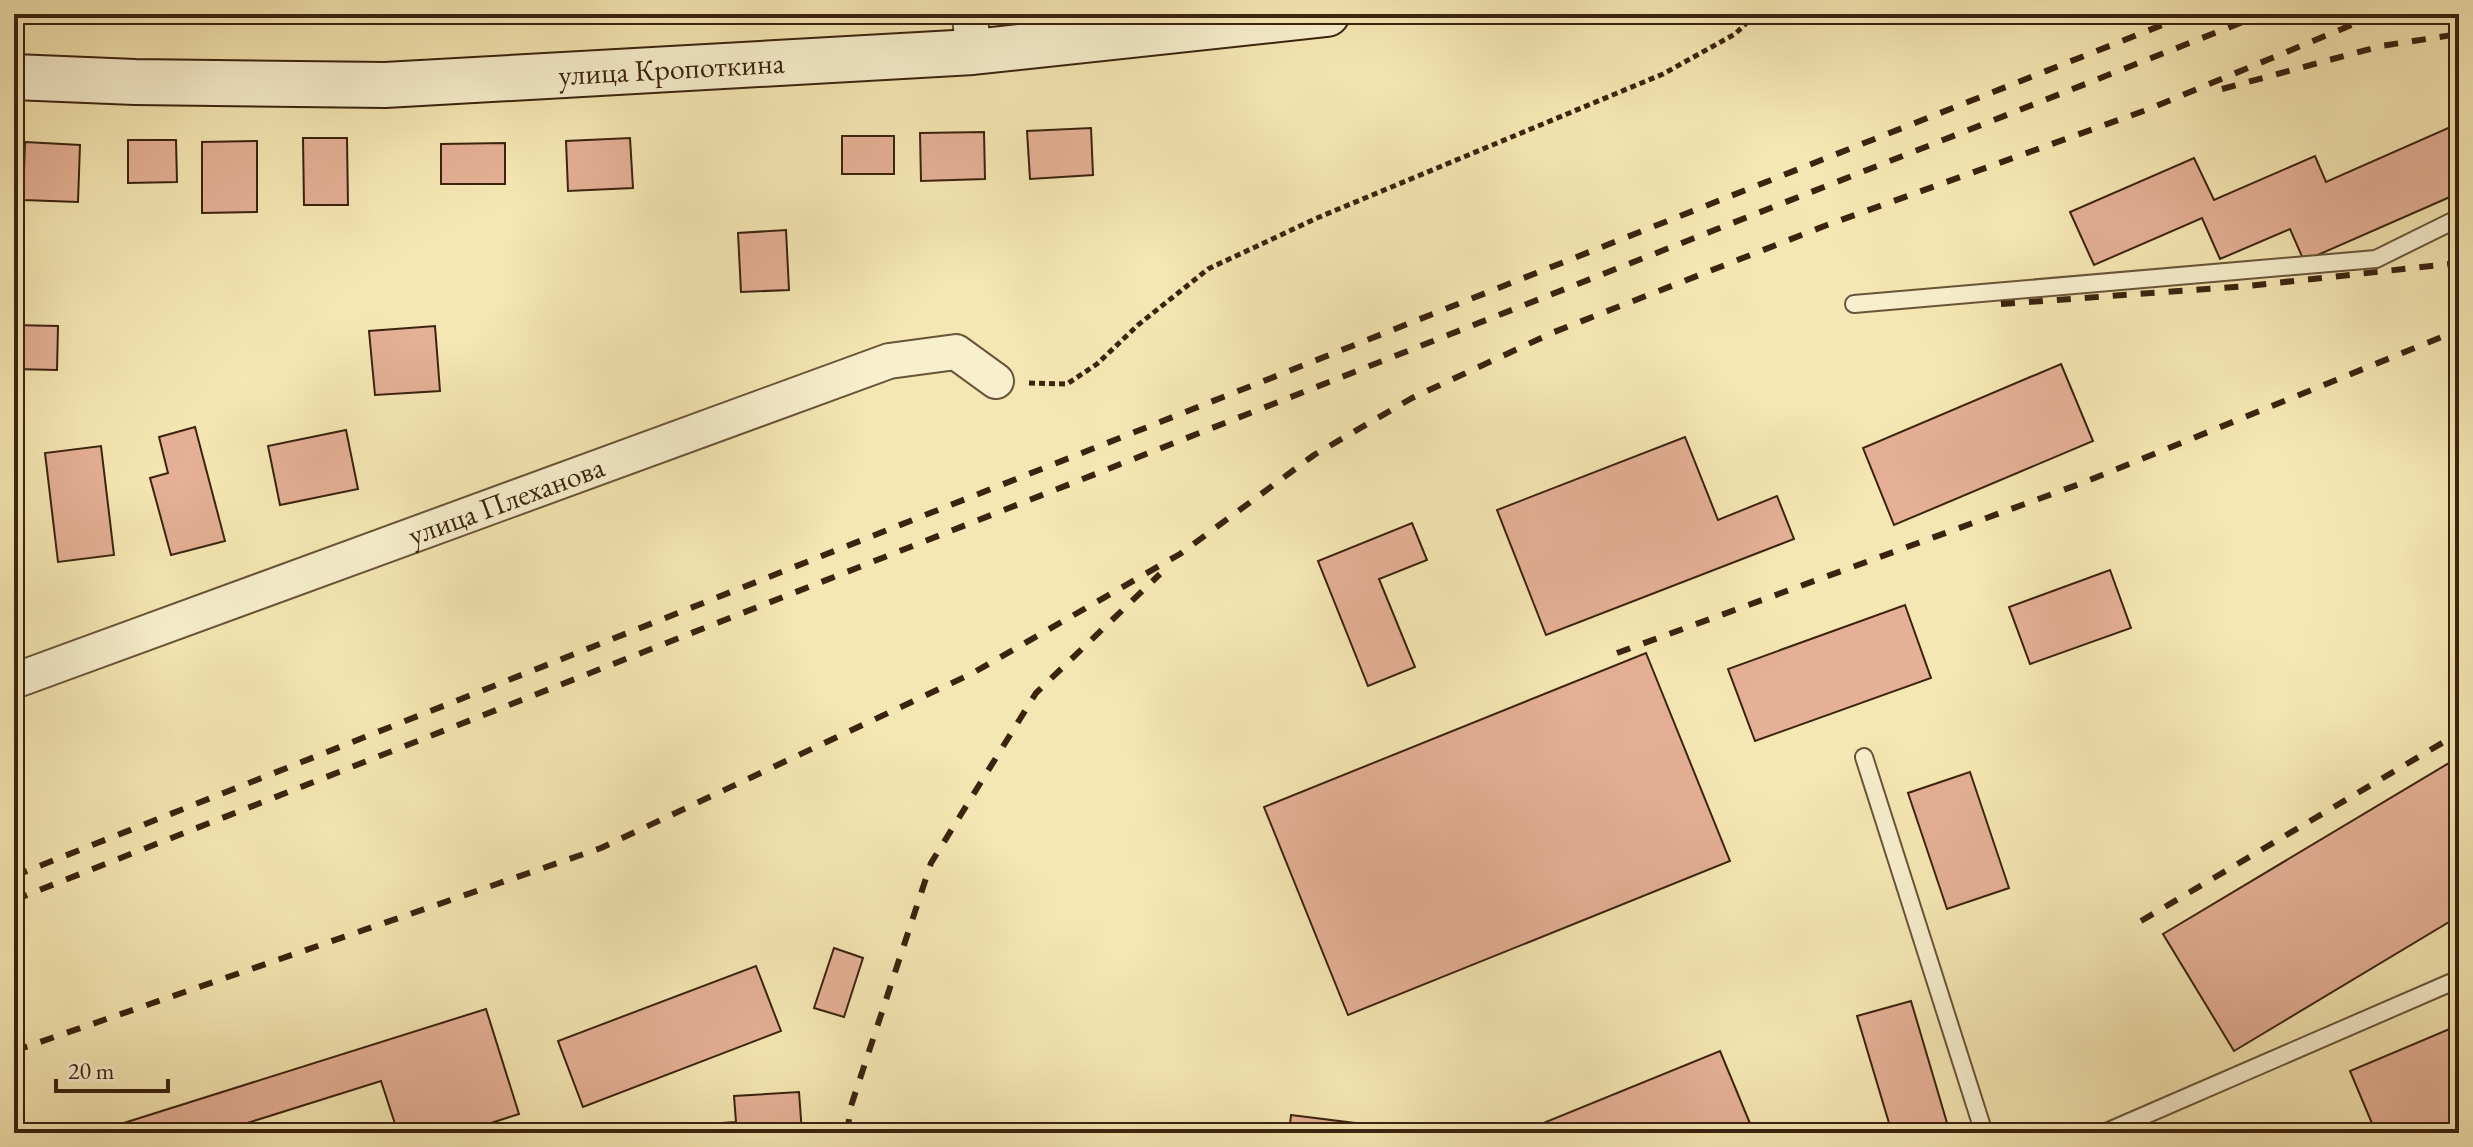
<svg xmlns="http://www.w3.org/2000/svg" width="2473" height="1147" font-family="'EB Garamond',serif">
  <rect width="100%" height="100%" fill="#f5e7b3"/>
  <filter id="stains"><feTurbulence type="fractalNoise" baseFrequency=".0025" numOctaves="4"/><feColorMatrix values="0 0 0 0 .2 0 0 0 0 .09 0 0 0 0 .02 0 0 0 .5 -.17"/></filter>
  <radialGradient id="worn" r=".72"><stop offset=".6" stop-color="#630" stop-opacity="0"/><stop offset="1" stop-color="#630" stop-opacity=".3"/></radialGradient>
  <!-- building -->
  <g fill="#e5b095" stroke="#3b230e" stroke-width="2">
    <path d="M2455,125L2459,133V193L2304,261L2290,229L2220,259L2202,218L2094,265L2070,212L2194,158L2214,200L2315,156L2326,182Z"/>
    <path d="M1091,128L1093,175L1030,179L1027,131Z"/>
    <path d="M984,132L985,179L921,181L920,133Z"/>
    <rect x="842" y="136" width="52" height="38"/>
    <path d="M303,138H347L348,205H304Z"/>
    <path d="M630,138L633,188L568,191L566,141Z"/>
    <path d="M128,140H176L177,182L128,183Z"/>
    <path d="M257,141V212L202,213V142Z"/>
    <path d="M25,142L80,145L78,202L23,200Z"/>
    <path d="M505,143V184H441V144Z"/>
    <path d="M786,230L789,290L741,292L738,233Z"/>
    <path d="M14,325L58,326L57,370L14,369Z"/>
    <path d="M435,326L440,391L375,395L369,331Z"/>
    <path d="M2061,364L2093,441L1894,525L1863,448Z"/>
    <path d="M195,427L225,541L171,555L150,478L168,473L159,437Z"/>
    <path d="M346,430L358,489L280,505L268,446Z"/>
    <path d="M1685,437L1718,520L1777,496L1794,539L1546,635L1497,510Z"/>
    <path d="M101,446L114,555L58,562L45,453Z"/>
    <path d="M1412,523L1427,560L1379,579L1415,667L1368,686L1318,561Z"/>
    <path d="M2110,570L2131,628L2030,664L2009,607Z"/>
    <path d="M1905,605L1931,678L1755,741L1728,669Z"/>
    <path d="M1646,653L1730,861L1348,1015L1264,807Z"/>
    <path d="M2459,757V916L2234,1051L2163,934Z"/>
    <path d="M1970,772L2009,888L1947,909L1908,793Z"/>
    <path d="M834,948L863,958L844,1017L814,1008Z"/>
    <path d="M756,966L781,1031L583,1107L558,1041Z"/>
    <path d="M1911,1001L1950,1133H1892L1857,1016Z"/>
    <path d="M486,1009L519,1114L460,1133H398L381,1081L244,1124L246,1133H92Z"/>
    <path d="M2459,1025V1133H2376L2350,1071Z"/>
    <path d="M1720,1051L1754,1133H1539L1536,1126Z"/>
    <path d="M799,1092L802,1133H667L666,1127L736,1122L734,1096Z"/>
    <path d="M1291,1115L1419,1131V1133H1289Z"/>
  </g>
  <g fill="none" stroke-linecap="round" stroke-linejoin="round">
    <defs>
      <g id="service">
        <path d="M1854,304L2376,259L2459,218"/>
        <path d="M1864,757L1984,1133"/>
        <path d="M2104,1133L2459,979"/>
      </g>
      <g id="minor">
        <path d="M970,14L973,52"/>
        <path id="s1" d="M14,681L889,361L956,352L996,381"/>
      </g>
      <g id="secondary">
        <path id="s2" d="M14,77L135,82L385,85L973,52L1327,14"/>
      </g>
    </defs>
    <!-- service casing -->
    <use href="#service" stroke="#6a5437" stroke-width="20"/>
    <!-- minor casing -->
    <use href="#minor" stroke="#6a5437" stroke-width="38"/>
    <!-- secondary casing -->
    <use href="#secondary" stroke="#3b230e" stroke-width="48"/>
    <!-- path -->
    <path stroke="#3b230e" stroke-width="5" stroke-dasharray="6 4" stroke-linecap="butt" d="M1029,383L1067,384L1097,364L1138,325L1208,269L1317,218L1663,74L1735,34L1756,14"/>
    <!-- service -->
    <use href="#service" stroke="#f8efce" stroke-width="16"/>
    <!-- minor -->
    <use href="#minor" stroke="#f8efce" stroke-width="34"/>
    <!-- secondary -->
    <use href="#secondary" stroke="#f8efce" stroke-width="44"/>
    <!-- rail -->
    <g stroke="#3b230e" stroke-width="6" stroke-dasharray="14 14" stroke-linecap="butt">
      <path d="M2222,89L2381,46L2459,34"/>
      <path d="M2001,304L2248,286L2459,263"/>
      <path d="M1617,653L2085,482L2459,330"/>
      <path d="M14,876L2190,14"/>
      <path d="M14,900L2263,14"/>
      <path d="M2141,921L2459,733"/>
      <path d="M14,1051L601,848L971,674L1180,554L1314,455L1412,398L1554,332L1827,225L2149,109L2378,14"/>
      <path d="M847,1133L851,1106L931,863L1036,693L1160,574"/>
    </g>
  </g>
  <g text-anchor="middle" stroke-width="6" stroke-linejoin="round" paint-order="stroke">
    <!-- street labels -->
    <g font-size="30" fill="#3b230e" stroke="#f8efce">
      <text dy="10" stroke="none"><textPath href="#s2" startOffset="658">улица Кропоткина</textPath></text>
      <text dy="10" stroke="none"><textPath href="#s1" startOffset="524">улица Плеханова</textPath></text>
    </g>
  </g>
  <!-- margin -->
  <rect width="2473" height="1147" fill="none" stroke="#f5e7b3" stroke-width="48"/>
  <rect x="16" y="16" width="2441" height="1115" fill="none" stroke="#3b230e" stroke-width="4"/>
  <rect x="24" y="24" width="2425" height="1099" fill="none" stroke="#3b230e" stroke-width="2"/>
  <!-- scale -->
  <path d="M56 1079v12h112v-12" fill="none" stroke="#3b230e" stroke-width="4"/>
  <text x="68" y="1079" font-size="24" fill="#3b230e" stroke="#f8efce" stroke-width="6" paint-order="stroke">20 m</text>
  <rect width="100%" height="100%" filter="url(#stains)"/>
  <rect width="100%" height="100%" fill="url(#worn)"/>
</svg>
